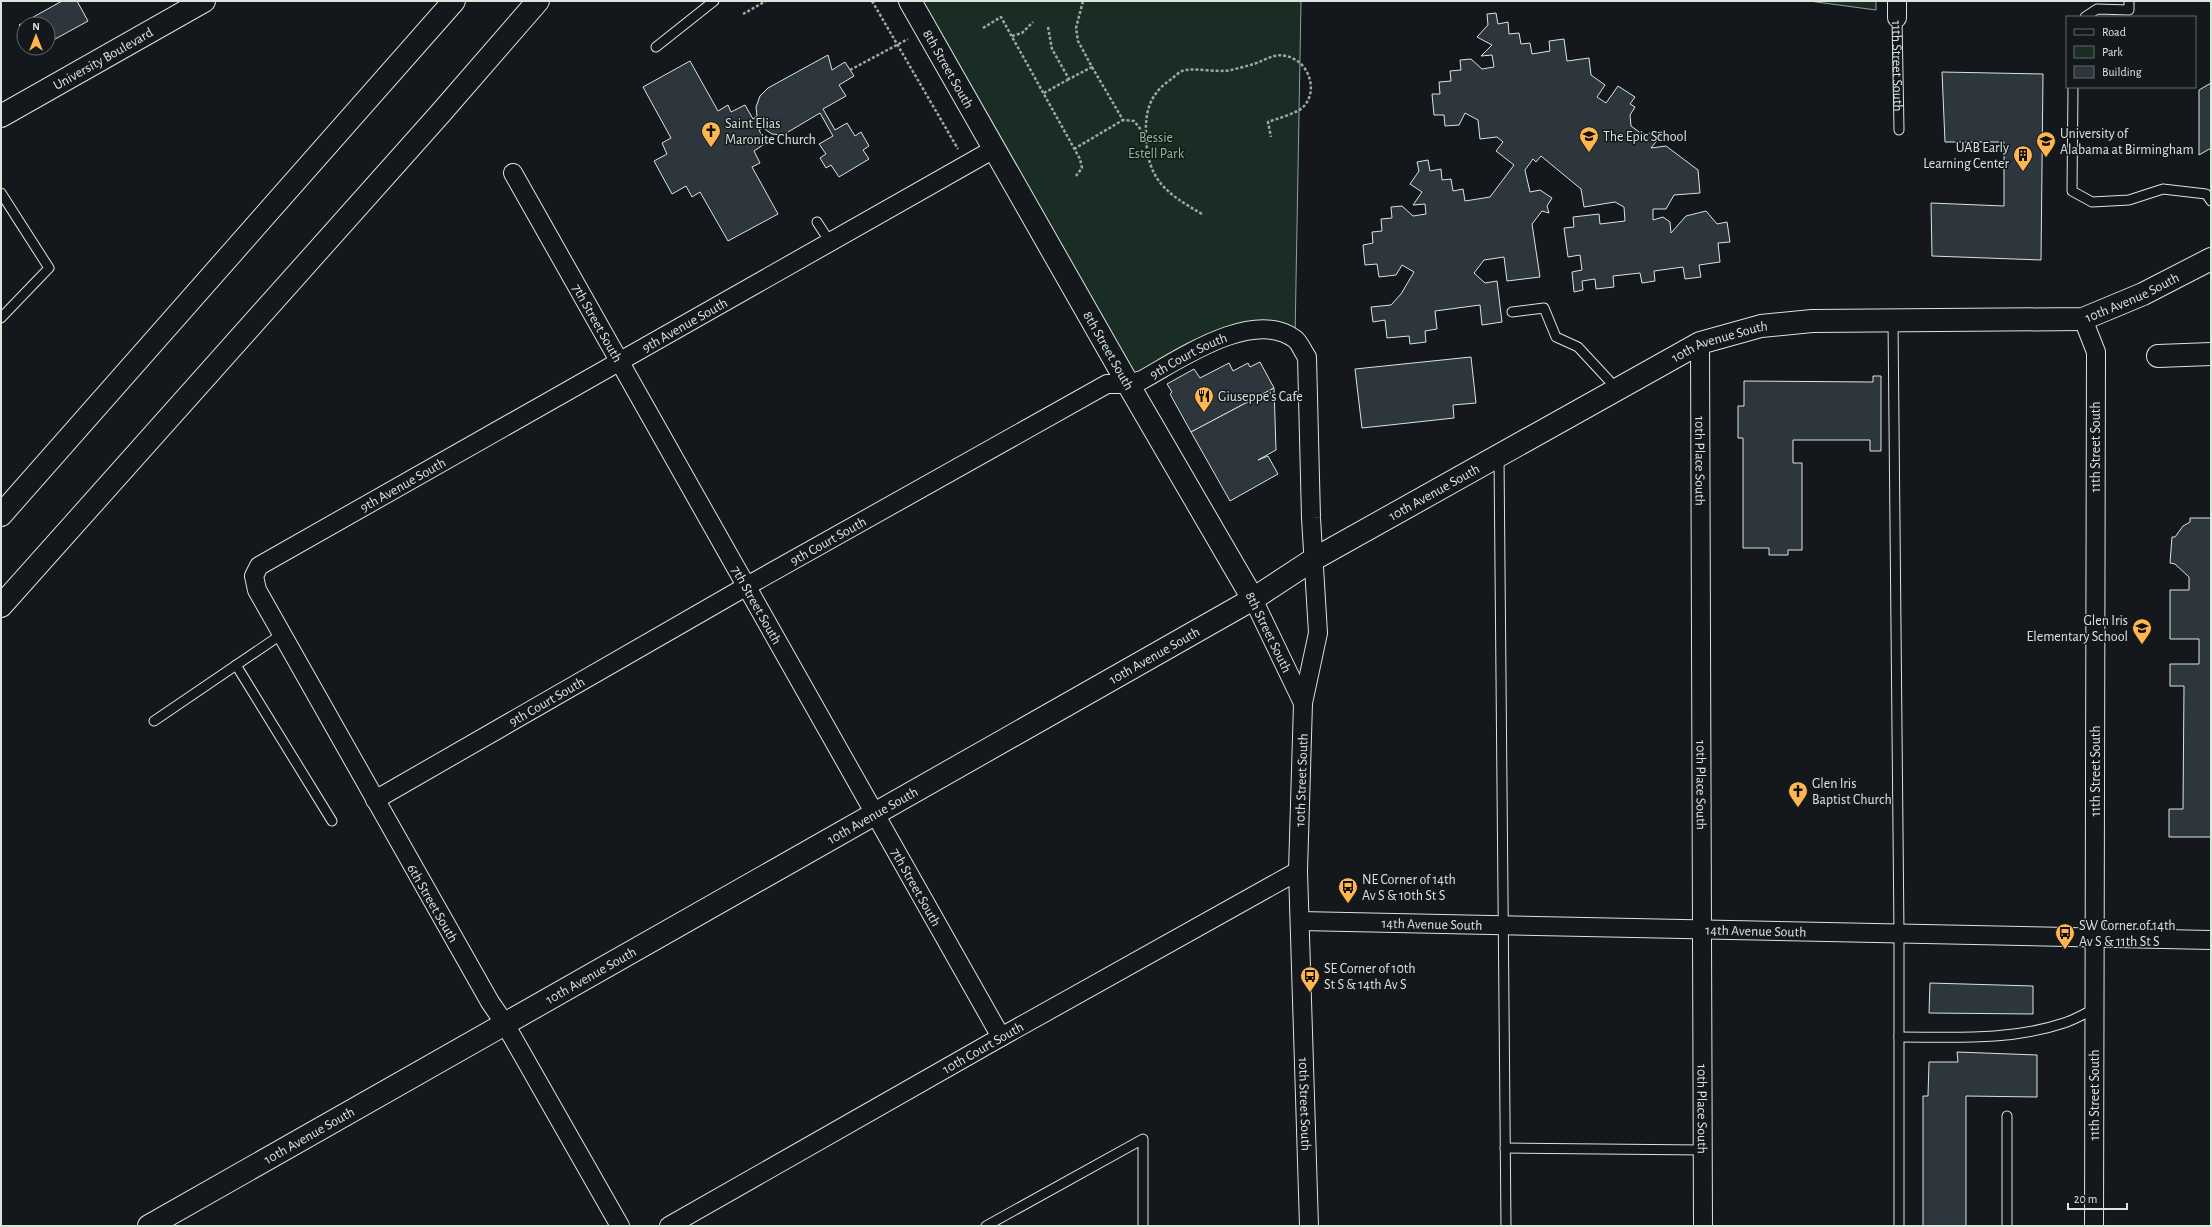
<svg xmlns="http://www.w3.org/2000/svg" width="2212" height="1227" font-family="'Alegreya Sans',sans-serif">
  <rect width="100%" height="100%" fill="#14181c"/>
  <!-- green -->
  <g fill="#1a2d24" stroke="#939e99">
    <path d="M910,1H1301L1295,339L1264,330L1128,384Z"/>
    <path d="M1809,1H1876V10Z"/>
  </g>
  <!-- building -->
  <g fill="#2c363c" stroke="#d8e6dc">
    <path d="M62,1H77L88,21L48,43V24H24V33L19,25Z"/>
    <path d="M1496,13L1498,24L1508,22L1509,34L1519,33L1521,44L1530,43L1532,54L1550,51L1549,41L1564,39L1567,61L1589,58L1591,75L1605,85L1597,97L1606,103L1618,86L1635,97L1630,104L1635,107L1630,115L1631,126L1642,134L1664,132L1651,148L1666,146L1698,170L1700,193L1674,195L1666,209H1653V220L1663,217L1670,222L1671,233L1686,216L1706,211L1717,224L1727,222L1730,242L1718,243L1720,262L1699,265L1701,277L1685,279L1683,267L1654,271L1655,281L1642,283L1640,273L1613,276L1614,287L1596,289L1595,279L1582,281L1583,290L1574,292L1572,272L1582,270L1580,255L1568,257L1564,228L1574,227L1573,217L1599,214L1600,224L1625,221L1624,207L1615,202L1584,207L1581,189L1541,156L1536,162L1533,159L1525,170L1530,192L1540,190L1552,198L1547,206L1549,213L1542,211L1532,224L1540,277L1507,281L1504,257L1484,260L1474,273L1485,283L1497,281L1502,322L1482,325L1480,305L1435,311L1437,329L1425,331L1426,342L1410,344L1409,336L1387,338L1385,320L1373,322L1371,307L1391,305L1401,294L1414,272L1402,265L1396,275L1379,277L1377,264L1365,265L1363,245L1373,243L1372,232L1382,231L1381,219L1392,218L1391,207L1402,206L1413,216L1426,214L1425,204L1413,205L1422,192L1410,184L1419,171L1417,162L1428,160L1430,171L1441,169L1442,180L1451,179L1453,191L1463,189L1465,201L1490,197L1514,165L1496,151L1503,142L1497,137L1480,139L1478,120L1465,113L1459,125L1445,126L1444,115H1434L1432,94H1440L1439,82L1451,81L1450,71L1461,70L1460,60L1471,59L1482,69L1494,67L1492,55L1481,56L1492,45L1477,37L1488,25L1487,14Z"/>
    <path d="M828,55L832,70L845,62L854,76L839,85L846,96L823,109L835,130L847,123L855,136L861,132L869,146L863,150L869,159L839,177L831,165L826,168L820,158L826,154L819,144L833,136L820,113L783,135L772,134L763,128L759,130L766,143L754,151L760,163L752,167L778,214L728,241L700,192L692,197L686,186L672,194L654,161L667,154L662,143L671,138L643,87L690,61L718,111L728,105L731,112L745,105L753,119L757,116L756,107L760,96L768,88Z"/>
    <path d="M1942,72L2043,74L2041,260L1932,256L1931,203L2004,206V142H1945Z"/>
    <path d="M2211,83V148L2199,155V90Z"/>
    <path d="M1471,357L1476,403L1453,405L1454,418L1362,428L1355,369Z"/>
    <path d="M1260,362L1274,388L1191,432L1170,394L1172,392L1167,384L1194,369L1200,378L1229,363L1233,371L1248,363L1250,367Z"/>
    <path d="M1873,376H1881V451H1870V440H1793V463H1802V550H1788V555H1769V548H1743V438H1738V406H1744V381L1873,382Z"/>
    <path d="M1274,388L1276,450L1258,460L1268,456L1278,474L1230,501L1191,432Z"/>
    <path d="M2190,518H2211V837H2169V809H2183L2184,686H2170V664H2199V639H2170V590H2189V577L2175,564L2170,563L2172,537H2175L2183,526L2190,522Z"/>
    <path d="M1930,983L2033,986V1014L1929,1013Z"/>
    <path d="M1957,1052L2037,1055V1097L1966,1096V1226H1923V1096H1928L1929,1062H1958Z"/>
  </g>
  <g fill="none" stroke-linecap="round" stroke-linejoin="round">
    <defs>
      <g id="lane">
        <path d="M2085,17L2097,9L2129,10V1"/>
        <path id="s1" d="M1897,18L1899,130"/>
        <path d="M656,47L714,1"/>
        <path d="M2073,87L2072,191L2092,202L2129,200L2163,189L2206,194L2211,201"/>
        <path d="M1,193L49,268L1,318"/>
        <path d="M817,222L830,242"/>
        <path d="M1512,312L1544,308L1556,337L1578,347L1617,389"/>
        <path d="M1893,321L1899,933V1226"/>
        <path d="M1499,457L1506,1226"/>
        <path d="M236,665L332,821"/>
        <path d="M154,721L282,634"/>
        <path d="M1899,1037C1954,1037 2010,1041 2064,1023C2074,1020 2084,1014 2094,1009"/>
        <path d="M2007,1116V1226"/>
        <path d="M1505,1148L1703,1150"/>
        <path d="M986,1226L1143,1139V1226"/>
      </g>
      <g id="street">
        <path d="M1897,1V18"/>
        <path id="s2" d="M513,173L1001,1037"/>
        <path d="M2083,319L2096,352L2094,1226"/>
        <path id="s3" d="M1700,343L1703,1226"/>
        <path d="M1253,599L1303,703"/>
        <path id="s4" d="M375,800L747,586L1107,384H1128L1142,380C1180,359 1253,308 1295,339C1300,343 1303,352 1307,357L1311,518L1318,633L1303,703L1298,871L1309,1226"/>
        <path id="s5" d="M1300,921L2211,940"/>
        <path id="s6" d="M620,1226L505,1024L490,1002L257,590L254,576L259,566L994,149"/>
        <path id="s7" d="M669,1226L1001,1037L1298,871"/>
      </g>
      <g id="secondary">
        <path id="s8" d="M910,1L1135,396L1253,599"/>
        <path id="s9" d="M1,116L204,1"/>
        <path d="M2158,356L2211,354"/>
        <path id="s10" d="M149,1226L1253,599L1314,559L1700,343L1761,326L1812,321L2083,319L2143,294L2211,259"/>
      </g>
      <g id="highway">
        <path d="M1,515L454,1"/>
        <path d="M1,606L439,115L538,1"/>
      </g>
    </defs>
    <!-- lane casing -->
    <use href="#lane" stroke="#d8e6dc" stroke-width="11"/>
    <!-- street casing -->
    <use href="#street" stroke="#d8e6dc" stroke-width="20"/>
    <!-- secondary casing -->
    <use href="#secondary" stroke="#d8e6dc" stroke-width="24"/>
    <!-- highway casing -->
    <use href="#highway" stroke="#d8e6dc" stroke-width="24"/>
    <!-- path -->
    <g stroke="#9da8a2" stroke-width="2.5" stroke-dasharray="3 2" stroke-linecap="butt">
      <path d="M872,1L958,149"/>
      <path d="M743,14L766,1"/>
      <path d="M1048,27L1052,49L1069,79L1092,67L1078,41L1076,28L1083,1"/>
      <path d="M983,28L1001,17L1080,159L1082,168L1076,176"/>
      <path d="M1012,36L1022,33L1033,22"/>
      <path d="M1092,67L1123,120L1134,121L1146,136"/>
      <path d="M850,70L908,39"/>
      <path d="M1044,93L1069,79"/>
      <path d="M1074,149L1123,120"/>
      <path d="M1202,214C1166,193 1147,180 1146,135C1145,111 1150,94 1170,80C1174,77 1178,73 1182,71C1193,67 1217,73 1231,70C1239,68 1247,66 1254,64C1268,59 1277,51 1292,58C1311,66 1318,94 1302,108C1297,113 1276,119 1268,122L1271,137"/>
    </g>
    <!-- lane -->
    <use href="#lane" stroke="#14181c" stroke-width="9"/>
    <!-- street -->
    <use href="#street" stroke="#14181c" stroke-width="18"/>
    <!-- secondary -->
    <use href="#secondary" stroke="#14181c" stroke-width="22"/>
    <!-- highway -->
    <use href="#highway" stroke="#14181c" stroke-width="22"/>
  </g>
  <!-- icons -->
  <defs>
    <symbol id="church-pin" viewBox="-11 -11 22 30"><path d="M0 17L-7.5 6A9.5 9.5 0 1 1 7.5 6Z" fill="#ffb74d" stroke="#14181c"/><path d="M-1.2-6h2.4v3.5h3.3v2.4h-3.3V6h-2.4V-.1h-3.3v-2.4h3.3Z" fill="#111"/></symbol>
    <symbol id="school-pin" viewBox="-11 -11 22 30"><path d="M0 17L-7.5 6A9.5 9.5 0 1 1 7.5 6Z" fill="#ffb74d" stroke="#14181c"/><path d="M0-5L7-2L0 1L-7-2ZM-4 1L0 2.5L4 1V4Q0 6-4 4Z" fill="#111"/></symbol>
    <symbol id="university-pin" viewBox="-11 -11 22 30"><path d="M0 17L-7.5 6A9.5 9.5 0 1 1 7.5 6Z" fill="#ffb74d" stroke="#14181c"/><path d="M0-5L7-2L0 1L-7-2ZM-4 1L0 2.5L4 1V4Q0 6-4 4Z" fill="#111"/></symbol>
    <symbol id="building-pin" viewBox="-11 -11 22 30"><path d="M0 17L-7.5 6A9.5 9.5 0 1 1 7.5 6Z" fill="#ffb74d" stroke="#14181c"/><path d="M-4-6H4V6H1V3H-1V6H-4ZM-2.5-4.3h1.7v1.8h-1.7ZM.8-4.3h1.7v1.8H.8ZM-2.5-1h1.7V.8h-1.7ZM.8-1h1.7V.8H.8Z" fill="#111"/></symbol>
    <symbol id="restaurant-pin" viewBox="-11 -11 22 30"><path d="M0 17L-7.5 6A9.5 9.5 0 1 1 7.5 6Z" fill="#ffb74d" stroke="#14181c"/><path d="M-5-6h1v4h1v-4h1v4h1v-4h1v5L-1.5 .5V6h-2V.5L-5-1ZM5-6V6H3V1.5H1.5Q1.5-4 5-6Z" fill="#111"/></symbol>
    <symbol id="bus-pin" viewBox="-11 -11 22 30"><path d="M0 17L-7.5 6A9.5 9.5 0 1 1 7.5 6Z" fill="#ffb74d" stroke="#14181c"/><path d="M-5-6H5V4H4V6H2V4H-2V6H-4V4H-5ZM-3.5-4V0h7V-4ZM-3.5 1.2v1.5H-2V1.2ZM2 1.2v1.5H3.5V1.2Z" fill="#111"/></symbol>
  </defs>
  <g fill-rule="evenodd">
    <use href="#church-pin" x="700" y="120" width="22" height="30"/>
    <use href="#school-pin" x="1578" y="125" width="22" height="30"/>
    <use href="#university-pin" x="2035" y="130" width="22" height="30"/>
    <use href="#building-pin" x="2012" y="144" width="22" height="30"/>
    <use href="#restaurant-pin" x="1193" y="385" width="22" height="30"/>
    <use href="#school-pin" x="2131" y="617" width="22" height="30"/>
    <use href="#church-pin" x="1787" y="780" width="22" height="30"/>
    <use href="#bus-pin" x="1337" y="876" width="22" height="30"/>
    <use href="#bus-pin" x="2054" y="922" width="22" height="30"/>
    <use href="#bus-pin" x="1299" y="965" width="22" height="30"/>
  </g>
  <g text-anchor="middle" stroke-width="3" stroke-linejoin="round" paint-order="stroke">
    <!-- street labels -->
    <g font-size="14" fill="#d8e6dc" stroke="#14181c">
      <text dy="5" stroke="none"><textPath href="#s9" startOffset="117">University Boulevard</textPath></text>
      <text dy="5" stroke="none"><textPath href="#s1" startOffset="48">11th Street South</textPath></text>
      <text dy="5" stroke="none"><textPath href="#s8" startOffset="78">8th Street South</textPath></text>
      <text dy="5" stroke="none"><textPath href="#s10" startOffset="2224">10th Avenue South</textPath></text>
      <text dy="5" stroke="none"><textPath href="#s2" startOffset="172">7th Street South</textPath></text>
      <text dy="5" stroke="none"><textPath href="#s6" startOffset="1247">9th Avenue South</textPath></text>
      <text dy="5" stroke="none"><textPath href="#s10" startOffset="1804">10th Avenue South</textPath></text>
      <text dy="5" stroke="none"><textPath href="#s8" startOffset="402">8th Street South</textPath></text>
      <text dy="5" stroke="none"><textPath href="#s4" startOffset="930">9th Court South</textPath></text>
      <text transform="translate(2095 447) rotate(-90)" y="5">11th Street South</text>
      <text dy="5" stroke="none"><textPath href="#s3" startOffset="118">10th Place South</textPath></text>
      <text dy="5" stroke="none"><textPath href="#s6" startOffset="923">9th Avenue South</textPath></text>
      <text dy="5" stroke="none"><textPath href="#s10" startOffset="1480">10th Avenue South</textPath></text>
      <text dy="5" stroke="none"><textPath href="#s4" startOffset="522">9th Court South</textPath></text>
      <text dy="5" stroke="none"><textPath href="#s2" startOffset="496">7th Street South</textPath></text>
      <text transform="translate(1269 632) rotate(64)" y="5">8th Street South</text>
      <text dy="5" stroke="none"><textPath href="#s10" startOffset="1156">10th Avenue South</textPath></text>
      <text dy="5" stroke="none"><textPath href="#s4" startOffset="198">9th Court South</textPath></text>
      <text transform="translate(2095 771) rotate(-90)" y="5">11th Street South</text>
      <text transform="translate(1301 780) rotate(-88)" y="5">10th Street South</text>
      <text dy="5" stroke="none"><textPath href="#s3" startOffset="442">10th Place South</textPath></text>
      <text dy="5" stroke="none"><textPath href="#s10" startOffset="832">10th Avenue South</textPath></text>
      <text dy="5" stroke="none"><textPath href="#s2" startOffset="820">7th Street South</textPath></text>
      <text transform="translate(433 903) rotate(60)" y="5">6th Street South</text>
      <text dy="5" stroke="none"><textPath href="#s5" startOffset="132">14th Avenue South</textPath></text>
      <text dy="5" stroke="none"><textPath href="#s5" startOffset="456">14th Avenue South</textPath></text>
      <text dy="5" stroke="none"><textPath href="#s10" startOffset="508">10th Avenue South</textPath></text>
      <text dy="5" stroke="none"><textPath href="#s7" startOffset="361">10th Court South</textPath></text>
      <text transform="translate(2094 1095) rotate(-90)" y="5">11th Street South</text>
      <text dy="5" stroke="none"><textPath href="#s4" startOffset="1815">10th Street South</textPath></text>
      <text dy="5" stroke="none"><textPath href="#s3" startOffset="766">10th Place South</textPath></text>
      <text dy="5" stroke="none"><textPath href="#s10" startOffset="184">10th Avenue South</textPath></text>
    </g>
    <!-- poi labels -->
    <g font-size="14" fill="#d8e6dc" stroke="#14181c" text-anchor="start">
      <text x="725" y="128">Saint Elias<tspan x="725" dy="16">Maronite Church</tspan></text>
      <text x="2060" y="138">University of<tspan x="2060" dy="16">Alabama at Birmingham</tspan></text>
      <text x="1603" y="141">The Epic School</text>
      <text x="2009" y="152" text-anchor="end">UAB Early<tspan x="2009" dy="16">Learning Center</tspan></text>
      <text x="1218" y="401">Giuseppe's Cafe</text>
      <text x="2128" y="625" text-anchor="end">Glen Iris<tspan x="2128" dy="16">Elementary School</tspan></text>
      <text x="1812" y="788">Glen Iris<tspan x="1812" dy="16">Baptist Church</tspan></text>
      <text x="1362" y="884">NE Corner of 14th<tspan x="1362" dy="16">Av S &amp; 10th St S</tspan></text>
      <text x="2079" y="930">SW Corner of 14th<tspan x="2079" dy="16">Av S &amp; 11th St S</tspan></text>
      <text x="1324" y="973">SE Corner of 10th<tspan x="1324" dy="16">St S &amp; 14th Av S</tspan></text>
    </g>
    <!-- park labels -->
    <g font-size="14" fill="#8ac095" stroke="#14181c">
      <text x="1156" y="142">Bessie<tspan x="1156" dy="16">Estell Park</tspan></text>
    </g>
  </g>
  <!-- border -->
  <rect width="2212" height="1227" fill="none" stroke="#d8e6dc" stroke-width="4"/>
  <!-- legend -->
  <rect x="2066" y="16" width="130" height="72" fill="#14181c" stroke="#626a69"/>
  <rect x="2074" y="29" width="20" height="6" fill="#14181c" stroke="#626a69"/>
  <text x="2102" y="36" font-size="12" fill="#d8e6dc">Road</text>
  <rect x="2074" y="46" width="20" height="12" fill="#1a2d24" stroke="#626a69"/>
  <text x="2102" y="56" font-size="12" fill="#d8e6dc">Park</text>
  <rect x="2074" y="66" width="20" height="12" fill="#2c363c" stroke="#626a69"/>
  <text x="2102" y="76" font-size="12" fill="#d8e6dc">Building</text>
  <!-- north arrow -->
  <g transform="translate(36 36)"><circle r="19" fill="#14181c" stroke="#626a69"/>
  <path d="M0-3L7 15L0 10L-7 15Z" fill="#ffb74d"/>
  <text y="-6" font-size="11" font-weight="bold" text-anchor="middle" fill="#d8e6dc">N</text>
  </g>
  <!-- scale -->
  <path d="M2068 1203v6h59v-6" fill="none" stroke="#d8e6dc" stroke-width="2"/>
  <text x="2074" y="1203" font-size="12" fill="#d8e6dc" stroke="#14181c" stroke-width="3" paint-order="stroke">20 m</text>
</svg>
